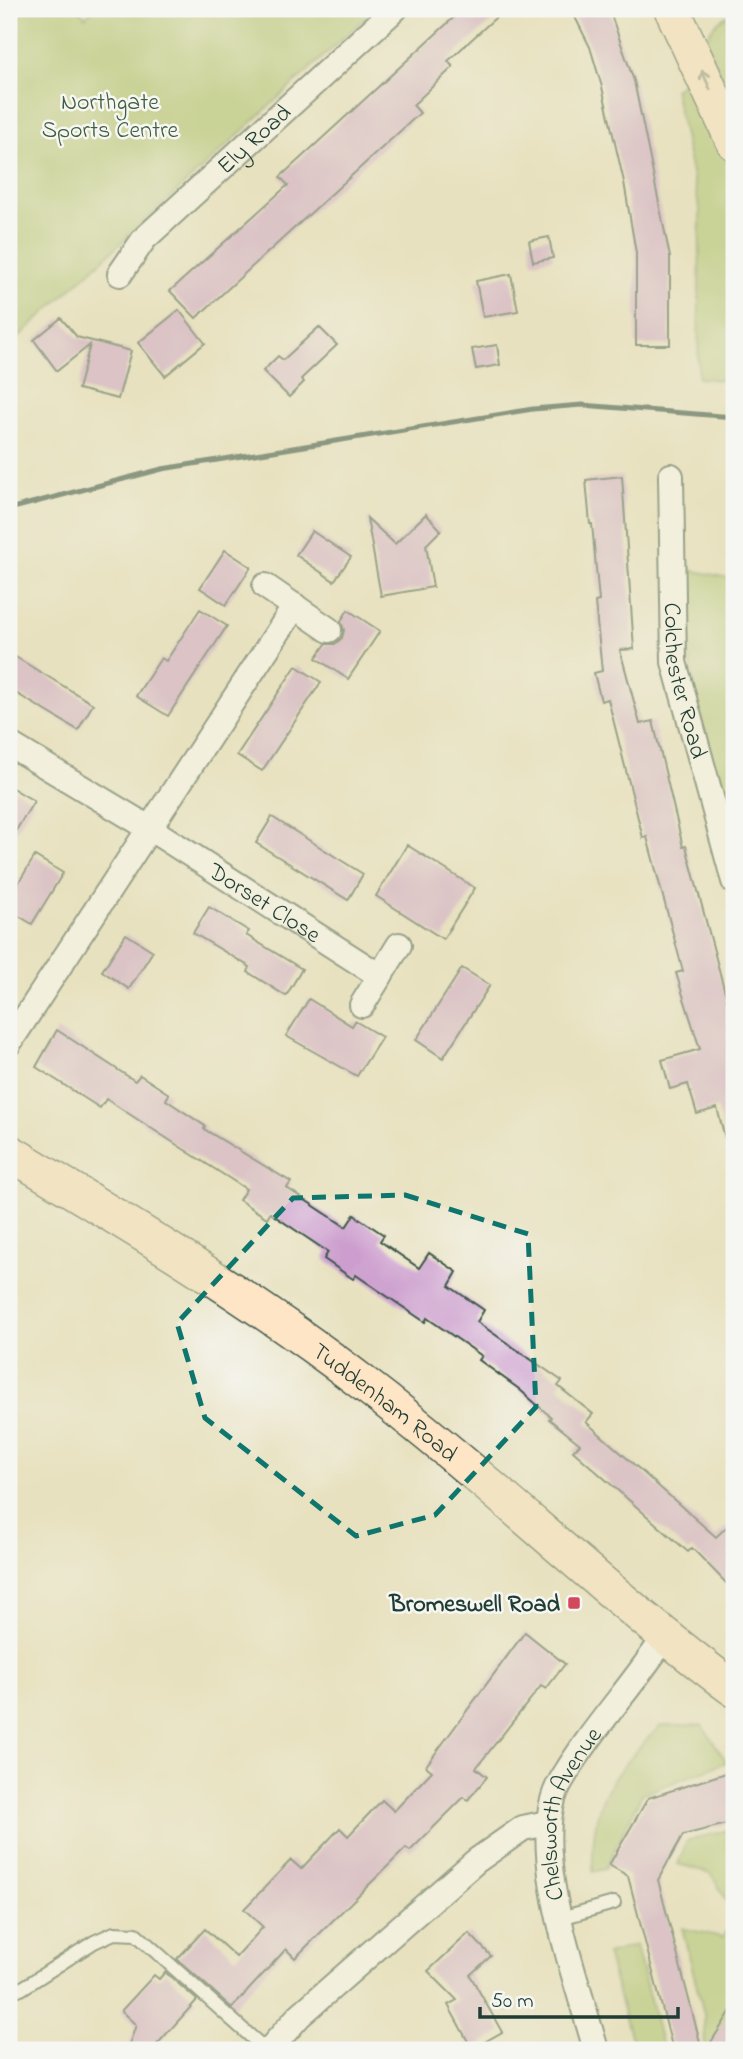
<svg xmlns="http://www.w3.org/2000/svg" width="743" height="2059" font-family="'Indie Flower',sans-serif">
  <rect width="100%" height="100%" fill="#f6f6f2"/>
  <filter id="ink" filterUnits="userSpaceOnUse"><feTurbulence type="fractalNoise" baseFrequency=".0143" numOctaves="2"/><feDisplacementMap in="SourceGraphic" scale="14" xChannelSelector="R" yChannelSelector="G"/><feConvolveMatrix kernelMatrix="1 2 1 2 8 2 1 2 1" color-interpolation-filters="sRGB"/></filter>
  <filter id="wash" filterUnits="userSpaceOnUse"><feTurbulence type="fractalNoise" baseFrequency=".00686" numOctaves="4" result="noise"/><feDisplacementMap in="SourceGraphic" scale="28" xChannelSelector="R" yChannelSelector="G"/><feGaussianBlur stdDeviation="1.57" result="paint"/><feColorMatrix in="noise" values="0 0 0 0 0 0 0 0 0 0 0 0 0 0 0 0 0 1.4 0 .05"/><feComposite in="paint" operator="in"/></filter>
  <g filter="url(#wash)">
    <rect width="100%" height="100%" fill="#e8e1bf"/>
    <!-- green -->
    <g fill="#a5c066" stroke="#627e4d" stroke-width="2">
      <path d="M9,9H79L85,17L94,9H375L9,346Z"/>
      <path d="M734,13V104L706,42C709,27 720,18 734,13Z"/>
      <path d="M687,81L734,175V381L698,378L700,211L674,89Z"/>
      <path d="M681,568L734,579V850C710,756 684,665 681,568Z"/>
      <path d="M702,1725L727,1762L642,1794L605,1869L593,1872C591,1798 610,1777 660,1726Z"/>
      <path d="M727,1830L734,1834V1914L711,1873L678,1864L687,1841Z"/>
      <path d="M734,1921V2004L724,2029L725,2050H705L704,2014L682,1928L722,1937Z"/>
      <path d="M636,1945V1946L663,2050H634L607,1954Z"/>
    </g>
    <g id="blocks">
      <!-- building -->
      <g fill="#cc9dce">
        <path d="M463,9H505L448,61L453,67L413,105L420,113L196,318L170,291L288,185L280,177Z"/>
        <path d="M571,9H609L634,81L670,257V345H636V253L624,182L602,87L590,47Z"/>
        <path d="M549,237L553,258L533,262L529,241Z"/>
        <path d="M511,274L518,311L483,317L476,281Z"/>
        <path d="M179,310L205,343L165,376L138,343Z"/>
        <path d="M61,318L77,337L131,351L118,399L78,389L90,345L57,371L34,340Z"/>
        <path d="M319,327L337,345L301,379L304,382L289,397L263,371L278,356L283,360Z"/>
        <path d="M497,345L500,365L476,369L472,349Z"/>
        <path d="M622,476L634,649L620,650L640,724L653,721L683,847L686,846L734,1026V1148L728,1149L717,1108L697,1114L688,1084L670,1089L662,1060L700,1049L676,973L683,971L647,837L643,838L608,699L601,701L594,673L602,671L595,602L599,601L592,524H590L586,480Z"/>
        <path d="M426,514L441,530L426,545L433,587L381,596L367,518L395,544Z"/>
        <path d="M312,531L351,557L334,581L296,555Z"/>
        <path d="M225,550L251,567L226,605L200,588Z"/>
        <path d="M200,609L227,626L168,716L136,696L161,658L166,661Z"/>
        <path d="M348,610L380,631L348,679L316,658L326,644H335L342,638L344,630L341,621Z"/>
        <path d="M9,653L93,704L78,730L9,689Z"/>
        <path d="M296,666L321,682L262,771L237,755Z"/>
        <path d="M9,786L34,801L9,842Z"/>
        <path d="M272,817L363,874L348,900L256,843Z"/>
        <path d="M407,845L475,888L443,939L376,896Z"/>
        <path d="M35,856L63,873L32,924L9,910V898Z"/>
        <path d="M209,907L249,931L246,935L302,969L286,996L248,972L250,967L193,933Z"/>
        <path d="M126,934L153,951L129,989L102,971Z"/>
        <path d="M462,968L490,985L443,1058L416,1040Z"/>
        <path d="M309,999L352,1026L355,1021L382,1037L357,1076L286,1036Z"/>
        <path d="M57,1030L135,1081L140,1075L169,1094L166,1100L205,1126L204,1129L291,1182L287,1188L346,1227L354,1215L384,1235L380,1241L419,1268L429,1253L457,1272L449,1286L484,1310L477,1322L562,1381L558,1386L593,1414L586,1422L716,1537L734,1520V1591L692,1548L688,1552L573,1451L580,1444L549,1419L551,1417L519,1389L479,1360L482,1356L427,1318L425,1322L356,1275L353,1279L324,1259L328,1252L270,1213L267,1218L239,1200L246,1189L188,1152L106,1099L100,1108L36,1067Z"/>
        <path d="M525,1632L565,1664L546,1689L541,1686L476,1768L487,1777L468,1800L464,1797L410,1851L406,1848L295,1958L286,1949L232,2008L177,1959L205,1929L236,1957L263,1927L244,1909L291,1860L301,1869L340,1828L348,1836L382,1800L394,1811L432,1771L426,1766Z"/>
        <path d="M729,1772L734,1792V1822L683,1835L658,1880L702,2050H673L628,1876L609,1865L648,1798Z"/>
        <path d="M469,1933L491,1956L470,1975L502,2032L472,2049L448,2005L457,2000L428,1971Z"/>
        <path d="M165,1972L197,2000L152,2050H127L136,2025L121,2011L154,1975L159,1979Z"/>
        <path d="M734,2006V2050H706Z"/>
      </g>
    </g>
  </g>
  <g filter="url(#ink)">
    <use href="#blocks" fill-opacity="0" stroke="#3d5649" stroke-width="2"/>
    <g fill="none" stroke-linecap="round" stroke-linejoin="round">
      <defs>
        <g id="lane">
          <path d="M561,1918L614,1903"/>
          <path d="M21,1989L94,1942L114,1933L136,1934L266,2050"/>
        </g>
        <g id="street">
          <path id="s1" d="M120,274L144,239L395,9"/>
          <path id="s2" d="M671,476L674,662L734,881"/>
          <path d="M265,586L329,630"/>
          <path id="s3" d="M9,744L149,828L380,976"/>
          <path d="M362,1005L399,945"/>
          <path d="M9,1043L295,606"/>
          <path d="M269,2050L299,2016L476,1861L523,1828L547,1823"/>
          <path id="s4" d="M596,2050C578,1983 524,1842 561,1781C590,1731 632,1687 664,1638"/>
        </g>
        <g id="secondary">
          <path d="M672,9L734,142"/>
          <path id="s5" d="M9,1152C130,1225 251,1297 363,1383C491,1480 605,1594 734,1689"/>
        </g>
      </defs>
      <!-- lane casing -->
      <use href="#lane" stroke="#3d5649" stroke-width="16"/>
      <!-- street casing -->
      <use href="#street" stroke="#3d5649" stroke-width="28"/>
      <!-- secondary casing -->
      <use href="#secondary" stroke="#3d5649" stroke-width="38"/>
      <!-- lane -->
      <use href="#lane" stroke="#fff" stroke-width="12"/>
      <!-- street -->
      <use href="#street" stroke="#fff" stroke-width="24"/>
      <!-- secondary -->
      <use href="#secondary" stroke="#fee5c5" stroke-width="35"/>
      <!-- rail -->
      <path stroke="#1f3d34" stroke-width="5" d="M9,509L162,469L533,409L582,405L734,417"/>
    </g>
    <!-- one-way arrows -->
    <defs><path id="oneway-shaft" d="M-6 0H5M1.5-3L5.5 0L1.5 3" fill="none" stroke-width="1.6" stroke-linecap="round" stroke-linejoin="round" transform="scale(1.75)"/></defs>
    <use stroke="#8e917c" href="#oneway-shaft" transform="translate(706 80) rotate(-114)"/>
  </g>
  <!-- marked area -->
  <path d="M0 0H743V2059H0ZM405,1195L528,1234L536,1407L435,1515L356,1536L205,1418L177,1323L293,1198Z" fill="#e8e1bf" fill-opacity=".55" fill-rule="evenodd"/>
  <path fill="none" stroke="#0f766e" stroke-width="5" stroke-dasharray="14 9" stroke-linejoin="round" d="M405,1195L528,1234L536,1407L435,1515L356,1536L205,1418L177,1323L293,1198Z"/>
  <!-- markers -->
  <rect fill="#d1495b" stroke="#f6f6f2" stroke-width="2.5" x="567" y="1596" width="14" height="14" rx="3.5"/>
  <g text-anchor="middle" stroke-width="5" stroke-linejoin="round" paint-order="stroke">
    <!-- park labels -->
    <g font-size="24" fill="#405e40" stroke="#f6f6f2">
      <text x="110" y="109">Northgate<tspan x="110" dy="28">Sports Centre</tspan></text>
    </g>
    <!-- street labels -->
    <g font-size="24" fill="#1f3d34" stroke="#f6f6f2">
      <text dy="8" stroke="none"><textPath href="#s1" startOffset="191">Ely Road</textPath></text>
      <text dy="8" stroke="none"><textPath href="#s2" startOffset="206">Colchester Road</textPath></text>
      <text dy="8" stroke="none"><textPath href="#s3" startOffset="301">Dorset Close</textPath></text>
      <text dy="8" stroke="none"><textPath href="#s5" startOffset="452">Tuddenham Road</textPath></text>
      <text dy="8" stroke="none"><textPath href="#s4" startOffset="247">Chelsworth Avenue</textPath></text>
    </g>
    <!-- poi labels -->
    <g font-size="24" font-weight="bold" fill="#1f3d34" stroke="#f6f6f2" text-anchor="end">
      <text x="560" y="1611">Bromeswell Road</text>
    </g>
  </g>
  <!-- margin -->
  <rect width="743" height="2059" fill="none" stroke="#f6f6f2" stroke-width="35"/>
  <!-- scale -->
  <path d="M480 2007v10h198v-10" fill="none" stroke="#1f3d34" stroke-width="3.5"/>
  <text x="491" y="2007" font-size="21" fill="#1f3d34" stroke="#f6f6f2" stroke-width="5" paint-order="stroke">50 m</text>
</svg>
